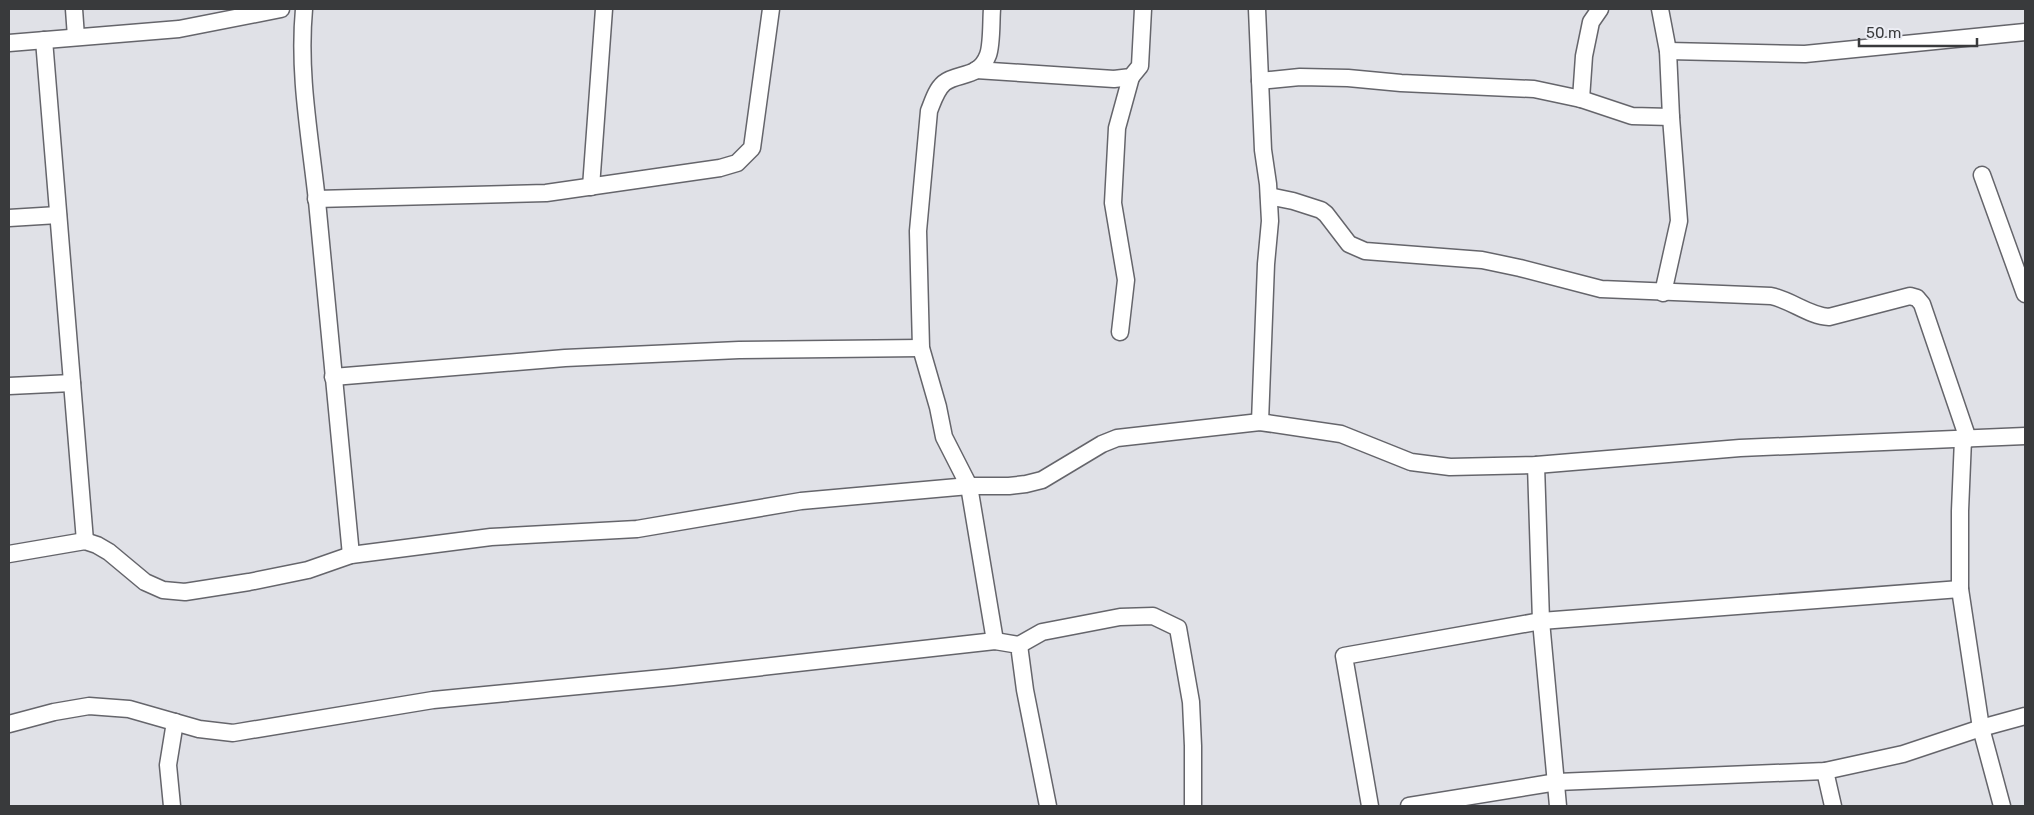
<svg xmlns="http://www.w3.org/2000/svg" width="2034" height="815" font-family="Rubik,sans-serif">
  <rect width="100%" height="100%" fill="#e0e1e7"/>
  <g fill="none" stroke-linecap="round" stroke-linejoin="round">
    <defs>
      <g id="minor">
        <path d="M74,9L76,37"/>
        <path d="M304,9C298,74 310,136 317,201C328,319 339,437 351,555"/>
        <path d="M992,9C991,21 992,44 988,55C979,79 958,72 944,83C936,90 933,101 929,111L918,231L921,348L938,407L944,437L969,486L995,641"/>
        <path d="M1257,9L1263,150L1268,184L1270,221L1266,264L1260,422"/>
        <path d="M1660,9L1668,51L1671,117L1679,221L1663,293"/>
        <path d="M44,40L85,541"/>
        <path d="M9,43L179,29L281,9"/>
        <path d="M1668,51L1805,54L2025,32"/>
        <path d="M976,70L1114,79L1131,77L1140,66L1143,9"/>
        <path d="M1260,81L1300,77L1348,78L1401,83L1534,89L1581,99L1632,116L1671,117"/>
        <path d="M1581,99L1584,56L1591,22L1600,9"/>
        <path d="M1982,175L2025,294"/>
        <path d="M591,187L604,9"/>
        <path d="M1269,196L1293,201L1321,210L1326,214L1349,244L1365,251L1482,260L1520,268L1601,289L1771,296C1791,300 1809,316 1829,317L1910,296L1917,298L1922,304L1968,439"/>
        <path d="M316,199L546,193L720,168L737,163L752,148L771,9"/>
        <path d="M9,218L58,215"/>
        <path d="M1120,332L1126,280L1113,203L1117,128L1131,77"/>
        <path d="M333,377L565,358L739,350L921,348"/>
        <path d="M9,386L72,383"/>
        <path d="M1963,439L1960,511V589L1981,728L2002,806"/>
        <path d="M1536,465L1541,621L1558,806"/>
        <path d="M9,554L85,541L97,545L109,552L145,582L163,590L185,592L249,582L308,570L351,555L491,537L637,529L801,501L969,486H1009L1026,484L1042,480L1102,444L1117,438L1260,422L1341,434L1411,462L1450,467L1536,465L1740,448L2025,436"/>
        <path d="M1019,645L1042,632L1120,617L1153,616L1178,628L1191,702L1193,746V806"/>
        <path d="M9,724L54,712L89,706L129,709L199,729L233,733L433,700L673,677L995,641L1019,645L1025,690L1048,806"/>
        <path d="M1825,771L1833,806"/>
        <path d="M172,806L168,765L175,722"/>
        <path d="M1370,806L1344,656L1541,621L1960,589"/>
        <path d="M1409,806L1557,782L1825,771L1903,754L1981,728L2025,716"/>
      </g>
    </defs>
    <!-- minor casing -->
    <use href="#minor" stroke="#65656b" stroke-width="19"/>
    <!-- minor -->
    <use href="#minor" stroke="#fff" stroke-width="16"/>
  </g>
  <!-- border -->
  <rect width="2034" height="815" fill="none" stroke="#393a3c" stroke-width="20"/>
  <!-- scale -->
  <path d="M1859 38v8h118v-8" fill="none" stroke="#393a3c" stroke-width="2.5"/>
  <text x="1866" y="38" font-size="15" fill="#393a3c" stroke="#edeef5" stroke-width="4" paint-order="stroke">50 m</text>
</svg>
